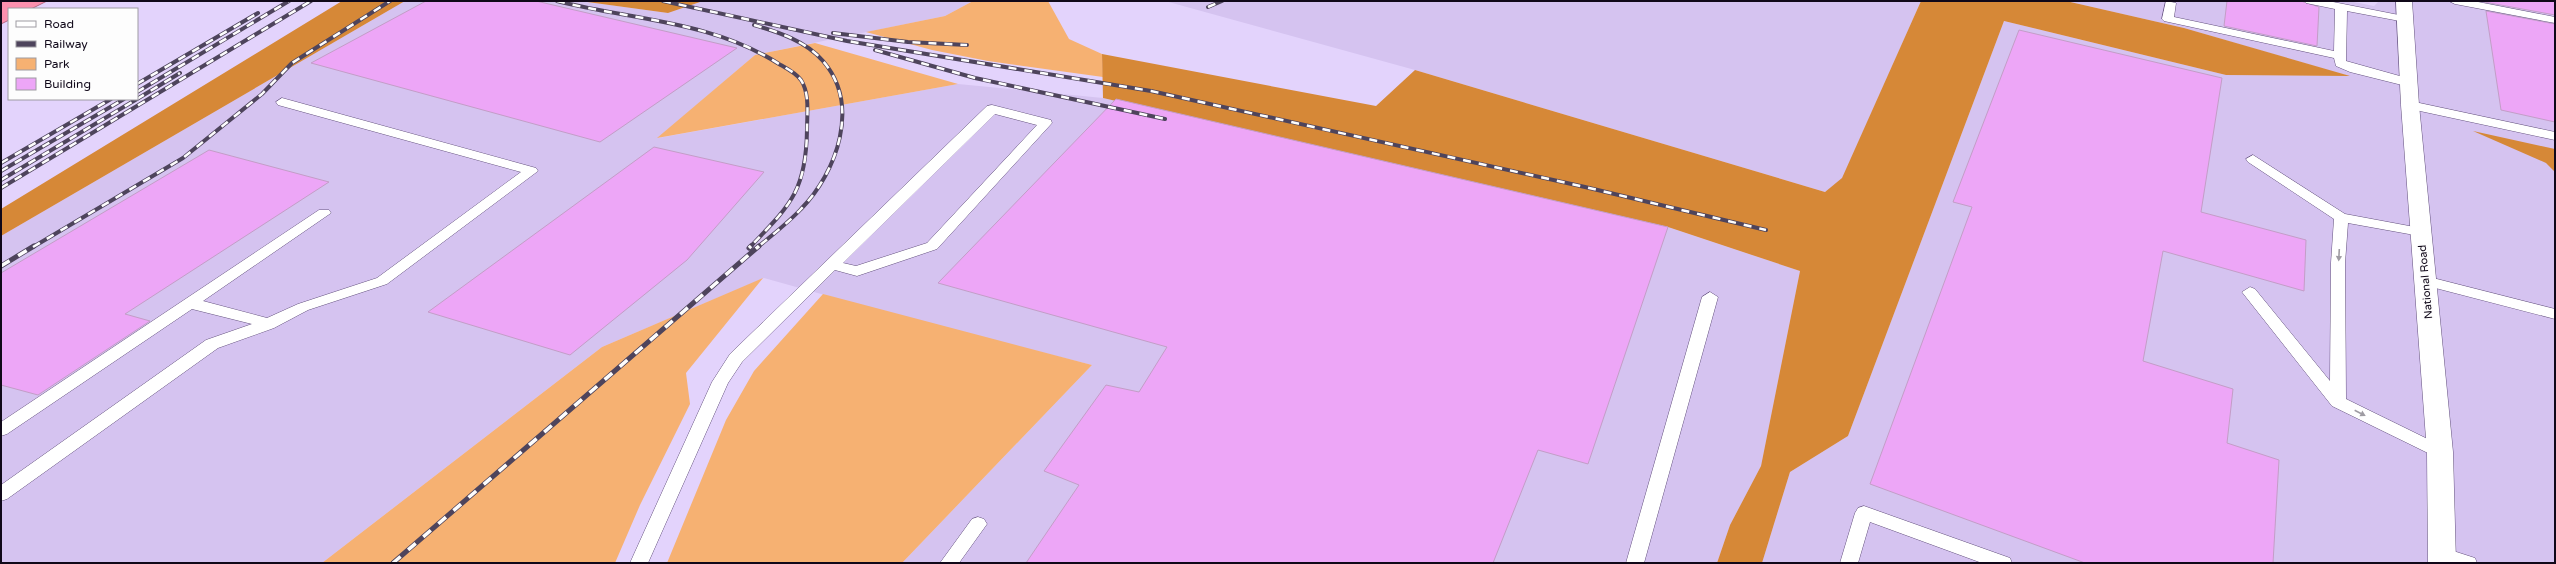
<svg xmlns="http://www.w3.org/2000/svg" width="2556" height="564" font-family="'Varela Round',sans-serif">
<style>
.built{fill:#d5c3f0}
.green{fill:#f6b172}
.forest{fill:#d68837}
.water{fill:#fc90ae;stroke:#b56781}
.building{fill:#eda6f7;stroke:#c39dc7}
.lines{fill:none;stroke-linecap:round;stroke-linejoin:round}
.service-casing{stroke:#64527e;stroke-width:1}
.minor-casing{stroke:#64527e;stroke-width:1}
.service{fill:#fff;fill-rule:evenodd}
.minor{fill:#fff;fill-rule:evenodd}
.rail-far1-casing{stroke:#4e445c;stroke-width:4}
.rail-casing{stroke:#4e445c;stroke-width:5}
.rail-far1{stroke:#fdfdfd;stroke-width:2.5;stroke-dasharray:8;stroke-linecap:butt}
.rail{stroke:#fdfdfd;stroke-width:3.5;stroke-dasharray:10;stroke-linecap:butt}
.oneway{fill:#9f9ca3}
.labels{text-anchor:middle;stroke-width:3.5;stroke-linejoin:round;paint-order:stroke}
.street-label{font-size:11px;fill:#100819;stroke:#fdfdfd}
</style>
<rect width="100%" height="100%" fill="#e3d3fc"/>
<!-- built -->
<path class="built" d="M405 1H580L668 13 703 1H973L945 16 755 55 658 138 958 84 1103 98 1668 227 1800 271 1761 466 1730 525 1717 563H902L1092 365 907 318 764 278 602 347 322 563H1V236Z
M1165 1H1921L1842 179 1825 192 1415 70Z
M2066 1H2349L2374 6 2379 1H2555V563H1762L1790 472 1848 436 2004 21 2226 75 2348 76 2184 28Z"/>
<!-- green -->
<path class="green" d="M973 1H1048L1069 39 1102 54 1103 77 988 61 932 50 866 32 945 16Z
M815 43 958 84 657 138 755 55Z
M763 278 686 373 690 404 640 505 615 563H322L602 347Z
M823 294 1092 365 902 563H667L726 420 754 371Z"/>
<!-- forest -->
<path class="forest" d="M342 1H405L1 236V209Z
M580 1H703L668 13Z
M1921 1H2066L2184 28 2350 76 2226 75 2004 21 1848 436 1790 472 1762 563H1717L1730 525 1761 466 1800 271 1668 227 1103 98 1102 54 1376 106 1415 70 1825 192 1842 178Z
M2473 131 2555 149V172L2546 163Z"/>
<!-- water -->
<path class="water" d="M1 1H47L31 9H9V20L1 24Z"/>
<!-- building -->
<path class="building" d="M426 1H536L737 48 600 142 311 63Z
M2227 1H2301L2319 7 2317 46 2224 26Z
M2484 1H2555V15L2484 2Z
M2486 11 2555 24V122L2501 110Z
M2019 30 2222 78 2201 212 2306 240 2304 291 2163 251 2143 361 2233 389 2227 443 2279 460 2273 563H2085L1870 484 1972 207 1953 202Z
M1116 99 1668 227 1588 464 1538 450 1493 563H1026L1079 485 1044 471 1106 385 1139 392 1167 347 938 283Z
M654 147 764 172 687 260 570 355 428 312Z
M209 150 329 182 125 314 150 321 38 395 1 385V273Z"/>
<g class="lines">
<!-- service casing -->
<g class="service-casing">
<path id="service" d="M2166 1 2176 3 2174 17 2334 51 2335 9 2306 3 2304 1H2328L2409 17 2411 19 2405 22 2347 11 2346 61 2414 80 2416 83 2410 87 2350 72 2336 66 2334 58 2164 21 2162 19Z
M2449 1H2473L2555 17V23L2455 4Z
M282 98 536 168 538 171 387 284 308 310 274 328 218 348 7 499 1 501V485L206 340 252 324 192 309 7 434 1 436V422L319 210H329L331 213 203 301 267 318 298 304 377 278 521 172 278 105 276 102Z
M2410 101 2555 132V140L2406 108 2404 105 2406 102Z
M992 105 1051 120 1052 123 937 249 857 276 835 270 742 362 728 383 648 563H630L712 382 730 354 987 106ZM995 114 1037 125 927 243 856 266 843 263Z
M2253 155 2345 214 2420 228 2427 232 2420 236 2348 223 2345 263 2346 399 2446 448 2449 452 2446 456 2440 458 2434 456 2332 406 2242 292 2250 287 2255 289 2330 381 2331 263 2334 219 2248 162 2246 159Z
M2425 276 2555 309V319L2420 284 2418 281Z
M1710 292 1718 297 1644 563H1626L1702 297Z
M1864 506 2010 558 2012 563H1982L1870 522 1858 563H1840L1855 513 1858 508Z
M978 517 984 519 987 524 959 563H940L972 519Z
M2444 548 2475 558 2477 563H2446L2437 560 2435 555 2437 550Z"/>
</g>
<!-- minor casing -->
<g class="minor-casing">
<path id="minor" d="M2396 1H2412L2419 105 2453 452 2456 563H2428L2427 452 2401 105Z"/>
</g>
<!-- service -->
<use href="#service" class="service"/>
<!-- minor -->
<use href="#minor" class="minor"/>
<!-- rail-far1 casing -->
<g class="rail-far1-casing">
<path id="rail-far1" d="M557 1C632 20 712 21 779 64 786 68 796 73 801 80 810 94 807 114 807 130 806 192 790 205 750 247
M663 1 847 41 1151 91 1585 187 1766 230
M1208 7 1222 1
M754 25C778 32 806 41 823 61 861 105 837 172 801 209 788 223 772 235 758 247
M833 33 908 42 967 45
M875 50 975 78 1165 119
M137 84 258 13
M137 92 289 1
M137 99 180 73
M1 163 111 99
M1 171 124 99
M1 180 137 99
M1 188 311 1
M33 247 183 158 262 94 292 63 390 1"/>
</g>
<!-- rail casing -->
<g class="rail-casing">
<path id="rail" d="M749 248 751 246
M1 266 34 246
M393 563 759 246"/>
</g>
<!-- rail-far1 -->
<use href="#rail-far1" class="rail-far1"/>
<!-- rail -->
<use href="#rail" class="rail"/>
</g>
<!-- one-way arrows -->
<defs><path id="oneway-solid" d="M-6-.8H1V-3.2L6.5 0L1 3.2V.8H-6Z"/></defs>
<g class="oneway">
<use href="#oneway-solid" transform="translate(2339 255) rotate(93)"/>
<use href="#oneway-solid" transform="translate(2360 413) rotate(27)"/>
</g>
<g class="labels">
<!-- street labels -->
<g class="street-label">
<text transform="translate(2425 282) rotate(-95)" y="4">National Road</text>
</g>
</g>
<!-- border -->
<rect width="2556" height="564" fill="none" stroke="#100819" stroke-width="4"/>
<!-- legend -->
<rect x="8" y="8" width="130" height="92" fill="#fdfdfd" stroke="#9e9ba2"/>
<rect x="16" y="21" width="20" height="6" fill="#ffffff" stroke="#9e9ba2"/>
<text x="44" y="28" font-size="12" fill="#100819">Road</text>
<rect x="16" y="41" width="20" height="6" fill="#4e445c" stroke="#9e9ba2"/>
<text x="44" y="48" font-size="12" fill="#100819">Railway</text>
<rect x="16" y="58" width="20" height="12" fill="#f6b172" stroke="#9e9ba2"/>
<text x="44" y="68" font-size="12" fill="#100819">Park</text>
<rect x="16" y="78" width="20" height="12" fill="#eda6f7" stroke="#9e9ba2"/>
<text x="44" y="88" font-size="12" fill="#100819">Building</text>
</svg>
